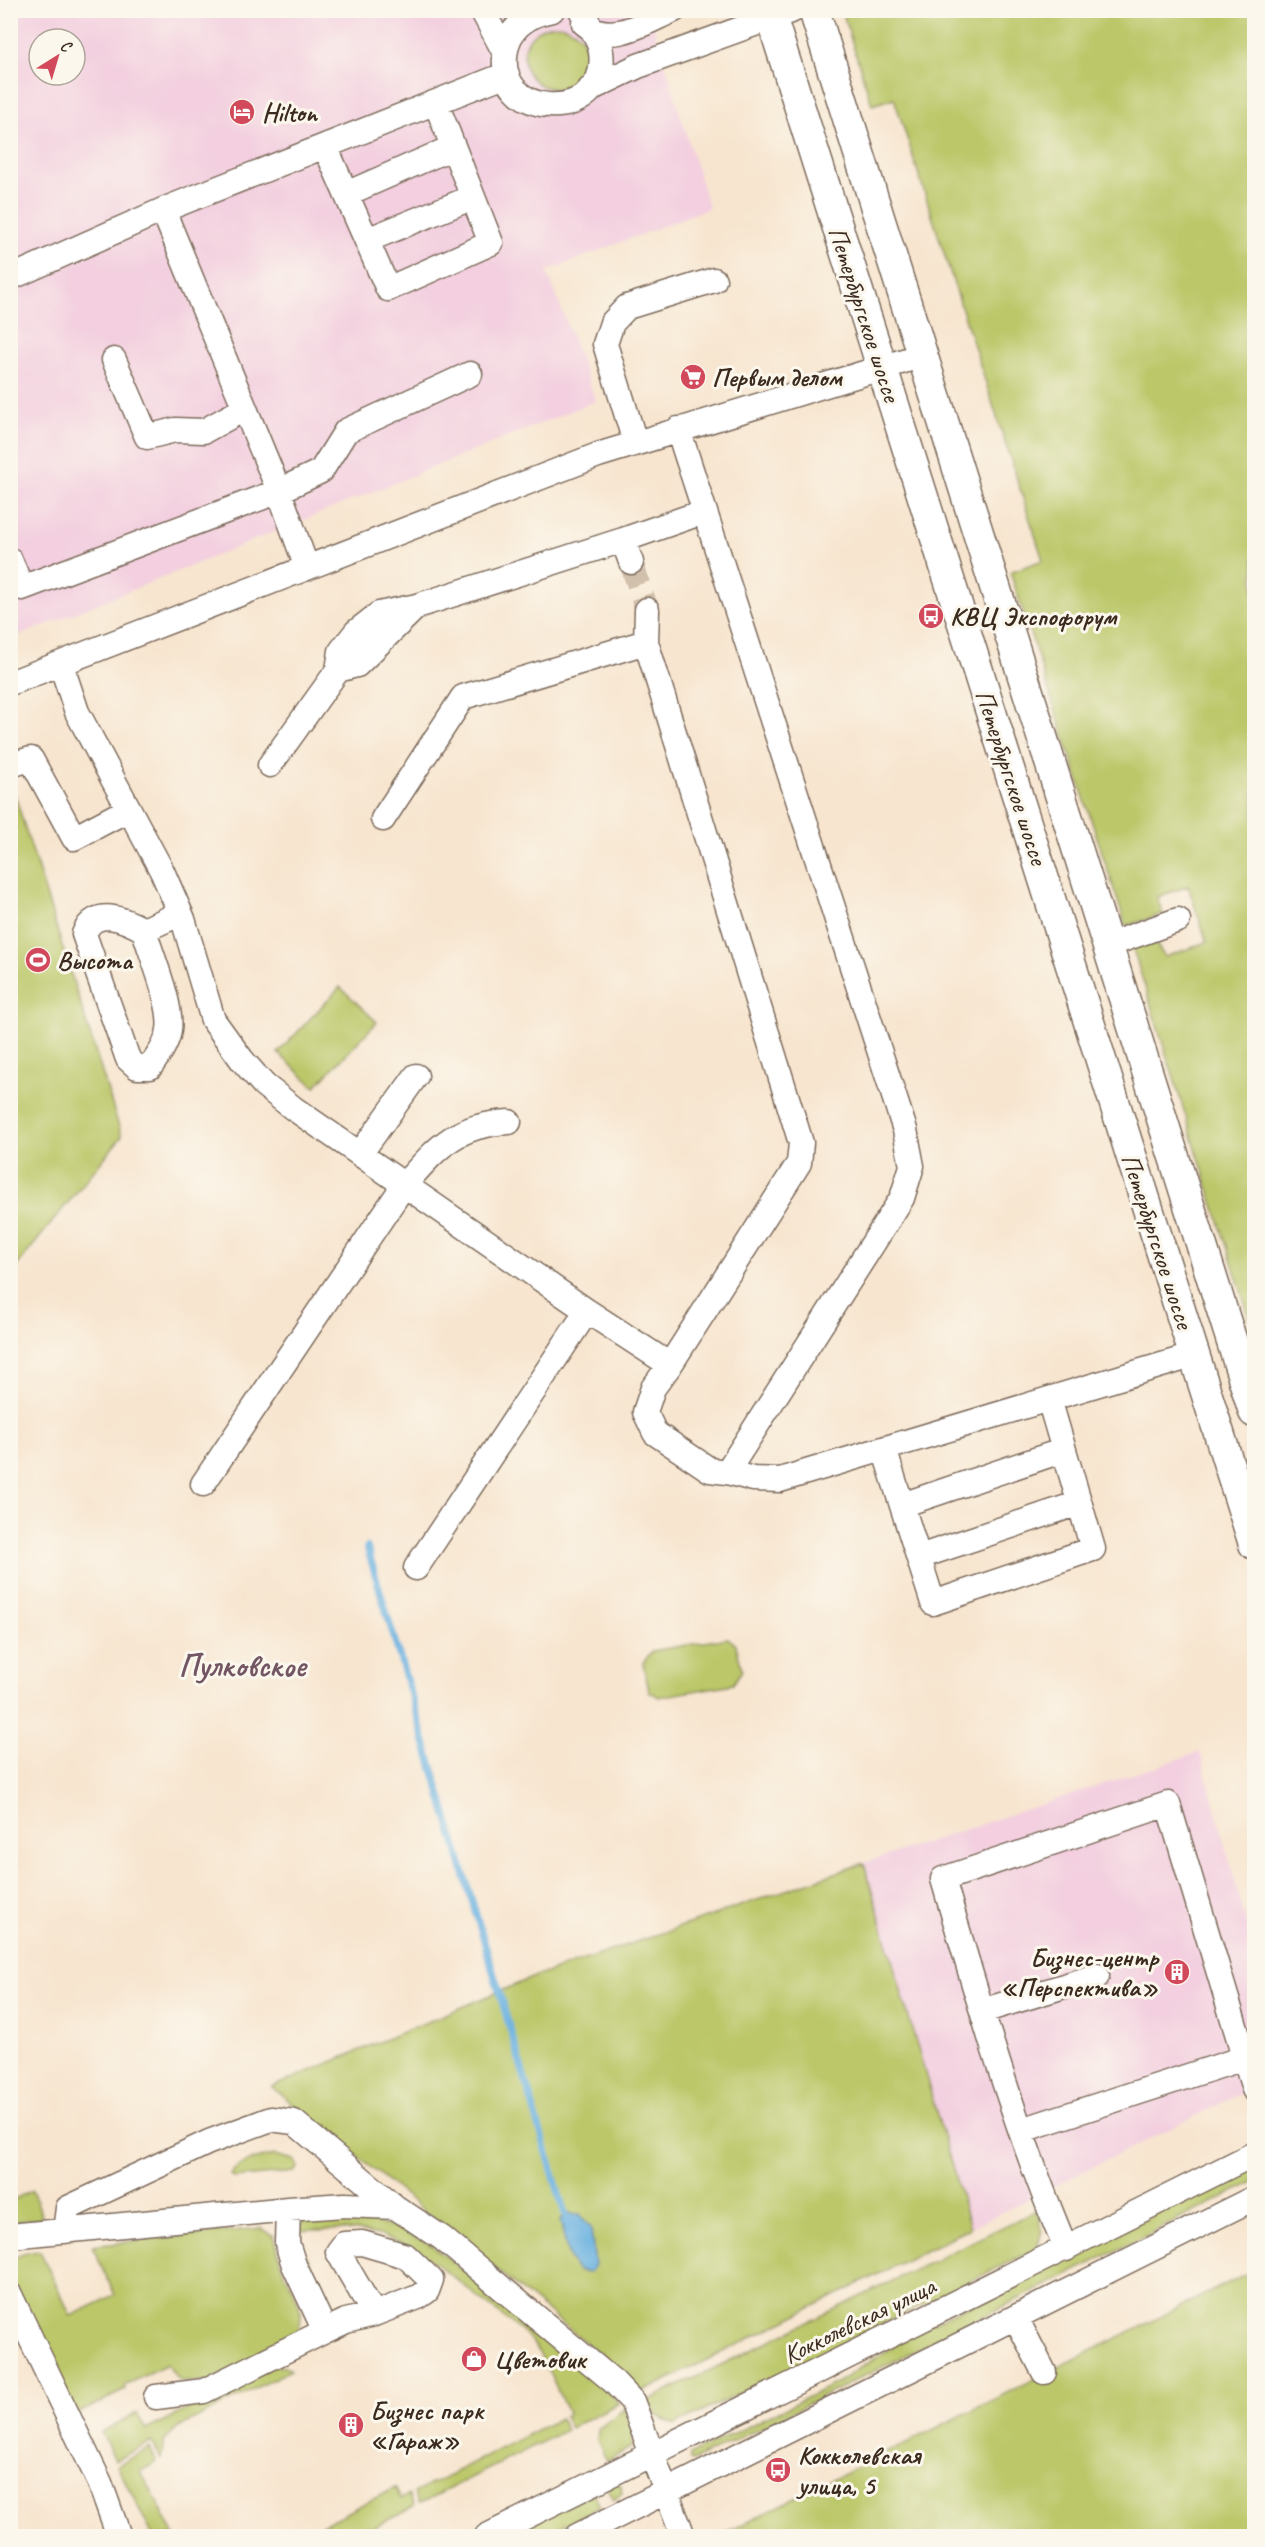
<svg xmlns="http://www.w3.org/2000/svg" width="1265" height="2547" font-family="Caveat,sans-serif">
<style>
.built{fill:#f3cfdf;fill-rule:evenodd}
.green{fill:#bbc769;stroke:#7b7844;stroke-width:1.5}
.water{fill:#69b1e0;stroke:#526e7f;stroke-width:1.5}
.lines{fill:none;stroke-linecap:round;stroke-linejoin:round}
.stream{stroke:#69b1e0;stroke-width:7}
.minor-tunnel{stroke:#d1c0ac;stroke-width:24;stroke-dasharray:24 12;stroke-linecap:butt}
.minor-casing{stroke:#7d6b5c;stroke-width:27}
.major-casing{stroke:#7d6b5c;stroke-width:33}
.minor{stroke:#fff;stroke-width:24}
.major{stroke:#fff;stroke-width:30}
.labels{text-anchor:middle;stroke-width:6;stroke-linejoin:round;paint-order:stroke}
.poi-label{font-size:26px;font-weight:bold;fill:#3b2a1e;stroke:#fbf7ec;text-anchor:start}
.street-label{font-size:26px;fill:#3b2a1e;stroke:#fbf7ec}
.district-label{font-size:32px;font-weight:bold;fill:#735663;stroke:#fbf7ec}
</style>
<rect width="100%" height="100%" fill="#fbf7ec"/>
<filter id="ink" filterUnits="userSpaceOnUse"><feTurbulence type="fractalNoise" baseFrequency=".0167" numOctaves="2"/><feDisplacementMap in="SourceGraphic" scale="12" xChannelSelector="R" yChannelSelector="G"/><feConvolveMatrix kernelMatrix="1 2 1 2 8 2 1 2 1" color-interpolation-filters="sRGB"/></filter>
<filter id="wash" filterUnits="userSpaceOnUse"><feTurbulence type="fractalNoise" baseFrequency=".008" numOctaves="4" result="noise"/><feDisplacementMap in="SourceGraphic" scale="24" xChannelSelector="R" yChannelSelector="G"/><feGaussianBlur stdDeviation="1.35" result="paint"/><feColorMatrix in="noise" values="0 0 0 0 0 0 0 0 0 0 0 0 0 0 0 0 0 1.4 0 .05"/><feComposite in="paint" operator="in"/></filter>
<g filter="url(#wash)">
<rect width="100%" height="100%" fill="#f7e5cf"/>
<!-- built -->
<path class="built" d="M11 11H649L709 208 547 271 596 401 11 639ZM39 39H75V75H39Z
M1200 1752 1254 1952V2087L970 2228 864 1863Z"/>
<!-- green -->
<path class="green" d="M842 11H1254V1332L1132 946 1152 939 1165 957 1207 942 1188 886 1157 897 1163 914 1126 926 1010 572 1043 560 894 98 872 105Z
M524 57a32 32 0 1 1 64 0a32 32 0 1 1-64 0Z
M11 783 122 1136 11 1273H10Z
M340 987 377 1022 315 1087 278 1053Z
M728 1638 736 1645 742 1670 733 1684 659 1697 649 1691 643 1663 652 1651Z
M864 1863 970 2228 641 2393 622 2372 272 2087 529 1979Z
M275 2155 294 2160 298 2167 294 2172 233 2178 230 2175C238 2161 261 2158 275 2155Z
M1254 2165V2182L693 2461 690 2460V2455L840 2381 917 2331Z
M32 2190 42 2215 39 2219 11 2222V2201Z
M1037 2210C1043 2225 1044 2236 1034 2250L675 2425 656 2415 647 2401Z
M310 2217C358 2216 391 2222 433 2246L592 2377 619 2403 570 2428 564 2416 568 2413C557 2391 547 2364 533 2343 523 2329 498 2314 484 2302 416 2246 392 2224 299 2231L304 2220Z
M261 2228 274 2236C278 2245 278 2254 281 2264 289 2286 308 2307 298 2332L210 2382H182L176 2377 167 2364 124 2386 125 2390 75 2415 11 2277C10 2254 21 2253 40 2251L71 2316 115 2295 92 2246Z
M300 2243 334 2310C315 2296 305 2265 300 2243Z
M1254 2270V2536H719Z
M274 2365 285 2366 291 2370 178 2428 165 2441 161 2459 152 2442 115 2460 101 2432 137 2413 146 2430Z
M624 2409 635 2425 632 2447 607 2461 597 2440 598 2429Z
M560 2418 566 2430 419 2504 414 2493Z
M150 2448 157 2462 141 2471 175 2536H153L117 2465Z
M617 2483 621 2486 622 2493 614 2500 607 2485Z
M395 2488 401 2499 409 2495 414 2507 356 2536H300Z
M593 2492 600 2507 541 2536H504Z"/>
<!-- water -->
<path class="water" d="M565 2214 580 2215 591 2228 595 2265 589 2273 578 2271 569 2259 560 2220Z"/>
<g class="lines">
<!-- stream -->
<path class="stream" d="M367 1547 565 2214"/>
</g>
</g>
<g filter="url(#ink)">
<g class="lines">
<!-- minor-tunnel -->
<path class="minor-tunnel" d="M631 562 647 610"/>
<!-- minor casing -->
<g class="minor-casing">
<path id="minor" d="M482 10 505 53
M552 10C532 14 513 23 507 45 487 122 611 126 601 52 599 37 588 24 581 10
M584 23C610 47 647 21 674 10
M590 89 638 66 793 10
M325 146 388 289 491 243 436 103
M346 194 451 148
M163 210 279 491 307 568
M367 240 471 198
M10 278 163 210 507 74
M114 360 147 437 175 430 204 431 244 409
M678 429 905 1130 912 1166 902 1198 727 1472
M635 442 605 344 612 323 627 307 714 280
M623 540 631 562
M10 560 22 588 279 491 321 471 346 431 470 374
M646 642 647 610
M61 664 77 712 162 871 183 919 213 1020 242 1060 264 1085 293 1108 587 1311 670 1365
M338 670 341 651 356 632 379 614 417 606 623 540 703 512
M10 683 598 455 923 355
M10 765 31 759 74 838 129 809
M270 765 338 670 357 665 417 606
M383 819 463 697 646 642 801 1143 799 1163 670 1365 653 1388 645 1412 655 1433 710 1470 727 1472 753 1479 780 1480 1195 1355
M144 930C151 955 173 1005 169 1030 167 1044 158 1056 150 1067H137L128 1059 84 934C95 906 124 919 144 930L170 918 178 908
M1108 945 1178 920
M360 1154 416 1076
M884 1449 933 1603 1093 1549 1049 1399
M203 1484 404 1185C438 1147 455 1125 509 1122
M902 1505 1064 1450
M919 1557 1079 1503
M416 1568 587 1311
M982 2011 1097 1976
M1022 2130 1244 2058
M288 2209 287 2243 294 2265 325 2331 346 2321 374 2314 418 2297 427 2291 431 2280 406 2256 362 2243 344 2244 338 2252 374 2314
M65 2231 68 2208 209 2142 271 2119 294 2122 395 2207
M10 2236 288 2209 344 2205 395 2207 442 2238 614 2382 632 2401 683 2536
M1066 2249C1015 2129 979 2003 943 1879L1168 1804 1254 2089
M10 2295 100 2483 119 2536
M1016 2318 1044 2372
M156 2397 204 2391 325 2331
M487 2536 1254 2154
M577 2536 1254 2198"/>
</g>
<!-- major casing -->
<g class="major-casing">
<path id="major" d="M769 10 1254 1544
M814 10 1254 1412"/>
</g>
<!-- minor -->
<use href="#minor" class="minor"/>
<!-- major -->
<use href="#major" class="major"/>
</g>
</g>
<!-- icons -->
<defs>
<g id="hotel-disc" transform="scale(1.35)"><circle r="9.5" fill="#d1495b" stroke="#fbf7ec"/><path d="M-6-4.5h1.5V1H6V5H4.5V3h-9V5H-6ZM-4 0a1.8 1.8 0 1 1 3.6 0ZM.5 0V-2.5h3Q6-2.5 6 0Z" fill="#fff"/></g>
<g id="supermarket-disc" transform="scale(1.35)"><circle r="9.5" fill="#d1495b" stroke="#fbf7ec"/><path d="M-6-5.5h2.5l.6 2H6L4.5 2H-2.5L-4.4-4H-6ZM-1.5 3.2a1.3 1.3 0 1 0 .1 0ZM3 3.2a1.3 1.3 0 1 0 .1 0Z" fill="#fff"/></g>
<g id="bus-disc" transform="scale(1.35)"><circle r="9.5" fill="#d1495b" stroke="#fbf7ec"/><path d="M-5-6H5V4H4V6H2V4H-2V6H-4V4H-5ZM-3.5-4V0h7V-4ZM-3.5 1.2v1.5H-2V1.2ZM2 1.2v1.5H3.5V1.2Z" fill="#fff"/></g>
<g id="stadium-disc" transform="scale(1.35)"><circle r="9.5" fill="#d1495b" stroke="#fbf7ec"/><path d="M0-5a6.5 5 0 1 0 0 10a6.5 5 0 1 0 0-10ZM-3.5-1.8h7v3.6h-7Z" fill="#fff"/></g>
<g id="building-disc" transform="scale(1.35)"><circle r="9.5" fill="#d1495b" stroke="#fbf7ec"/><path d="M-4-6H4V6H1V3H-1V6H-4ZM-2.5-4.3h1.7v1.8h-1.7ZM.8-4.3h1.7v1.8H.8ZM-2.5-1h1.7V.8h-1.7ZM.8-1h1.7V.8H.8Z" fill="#fff"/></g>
<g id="shop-disc" transform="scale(1.35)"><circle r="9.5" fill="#d1495b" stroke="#fbf7ec"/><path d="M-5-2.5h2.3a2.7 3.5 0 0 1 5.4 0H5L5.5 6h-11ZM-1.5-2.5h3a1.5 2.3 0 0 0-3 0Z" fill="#fff"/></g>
</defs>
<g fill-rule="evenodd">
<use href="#hotel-disc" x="242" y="112"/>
<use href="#supermarket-disc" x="693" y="377"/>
<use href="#bus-disc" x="931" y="616"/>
<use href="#stadium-disc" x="38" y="960"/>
<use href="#building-disc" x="1177" y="1972"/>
<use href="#shop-disc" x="474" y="2359"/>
<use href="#building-disc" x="351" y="2425"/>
<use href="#bus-disc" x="778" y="2470"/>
</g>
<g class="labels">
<!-- poi labels -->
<g class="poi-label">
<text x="262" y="121">Hilton</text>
<text x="712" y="386">Первым делом</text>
<text x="950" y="625">КВЦ Экспофорум</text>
<text x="57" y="969">Высота</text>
<text x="1158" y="1966" text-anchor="end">Бизнес-центр<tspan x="1158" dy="30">«Перспектива»</tspan></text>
<text x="494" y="2368">Цветовик</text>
<text x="370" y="2419">Бизнес парк<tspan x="370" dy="30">«Гараж»</tspan></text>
<text x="798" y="2464">Кокколевская<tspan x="798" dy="30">улица, 5</tspan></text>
</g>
<!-- street labels -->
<g class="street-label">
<text transform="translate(865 314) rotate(72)" y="9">Петербургское шоссе</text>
<text transform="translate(1012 777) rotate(72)" y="9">Петербургское шоссе</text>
<text transform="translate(1158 1241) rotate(72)" y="9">Петербургское шоссе</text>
<text transform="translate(859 2320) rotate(-26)" y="9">Кокколевская улица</text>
</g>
<!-- district labels -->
<g class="district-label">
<text x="242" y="1676">Пулковское</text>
</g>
</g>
<!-- margin -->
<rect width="1265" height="2547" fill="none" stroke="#fbf7ec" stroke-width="36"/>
<!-- north arrow -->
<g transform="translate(57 57) rotate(37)"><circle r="28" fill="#fbf7ec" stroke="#aea59a" stroke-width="1.5"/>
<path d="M0-4.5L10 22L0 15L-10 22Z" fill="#d1495b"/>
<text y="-9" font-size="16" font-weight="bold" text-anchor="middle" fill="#3b2a1e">С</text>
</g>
</svg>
